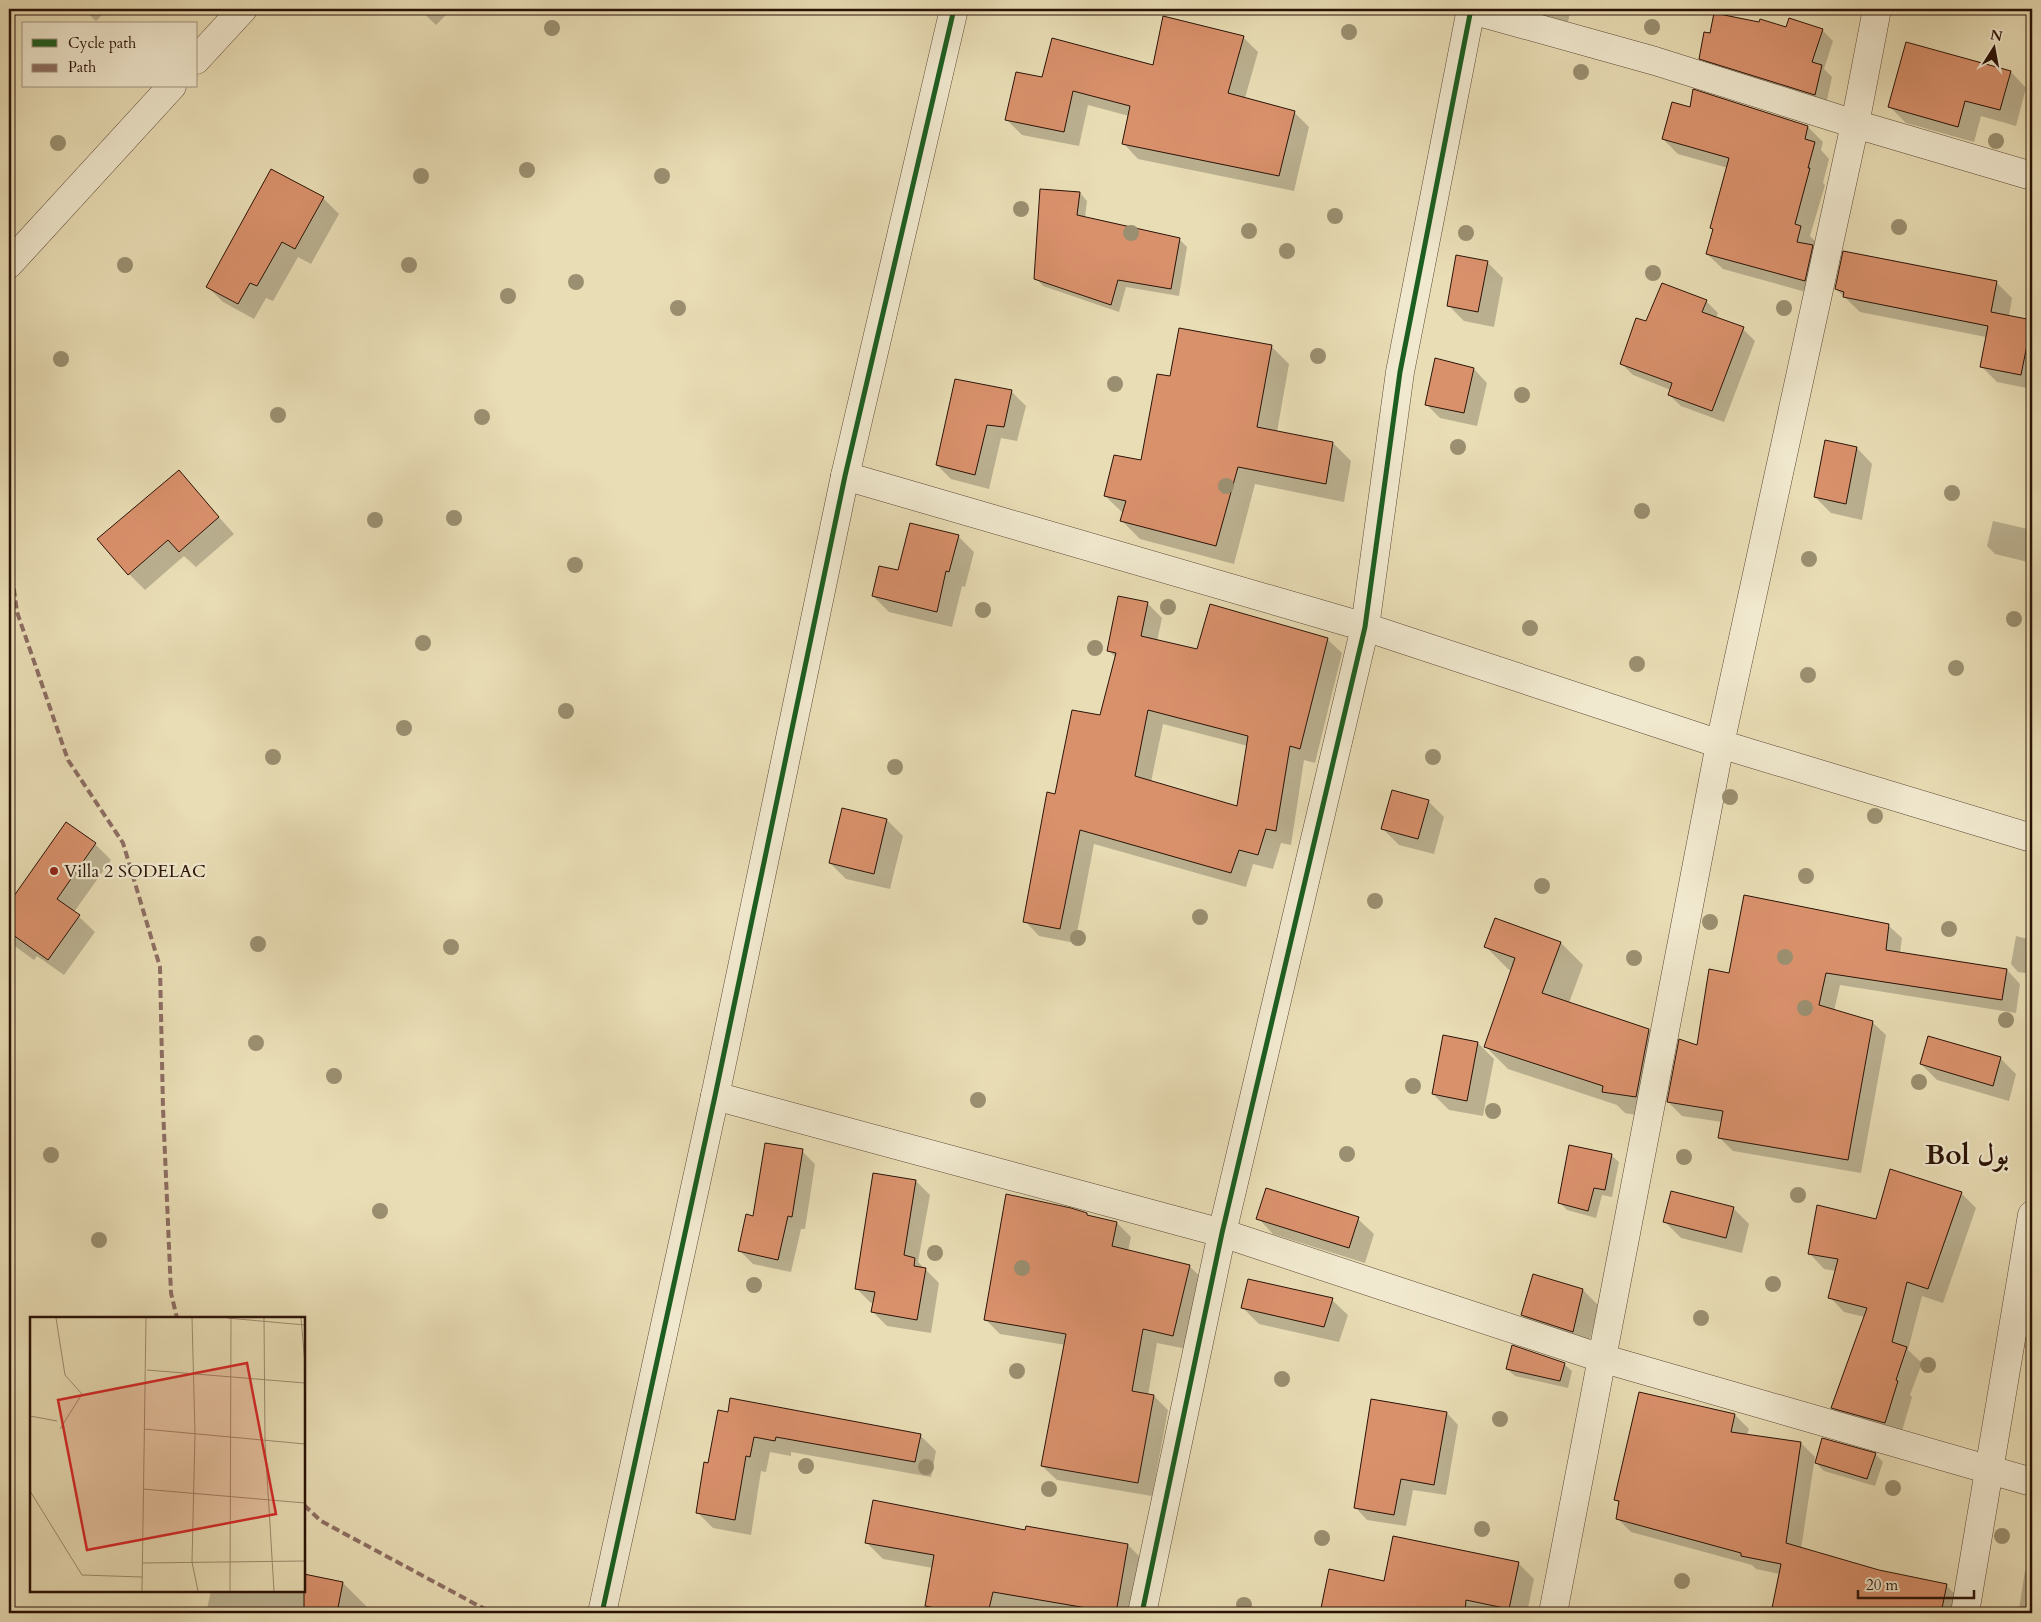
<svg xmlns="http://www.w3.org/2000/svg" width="2041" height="1622" font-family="Cardo,Amiri,serif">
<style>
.shadow{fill:#0003;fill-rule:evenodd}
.building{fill:#d9916c;stroke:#2a1206;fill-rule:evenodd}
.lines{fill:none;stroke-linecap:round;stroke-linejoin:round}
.minor-casing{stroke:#5a4532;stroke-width:29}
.tertiary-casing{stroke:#5a4532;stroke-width:29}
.minor{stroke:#f1e9cf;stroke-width:28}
.tertiary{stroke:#f1e9cf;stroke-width:28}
.quiet{stroke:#8d6e63;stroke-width:4;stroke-dasharray:8 4;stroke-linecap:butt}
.cycleway-casing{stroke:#f1e9cf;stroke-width:8}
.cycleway{stroke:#1b5e20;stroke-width:5}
.tree{fill:#9a8f70}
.poi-dot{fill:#8f2418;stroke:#f1e9cf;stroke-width:2}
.labels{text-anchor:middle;stroke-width:4.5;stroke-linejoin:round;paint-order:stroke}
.poi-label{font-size:18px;fill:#2a1206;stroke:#f1e9cf;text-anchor:start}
.town-label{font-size:28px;font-weight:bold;fill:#2a1206;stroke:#f1e9cf}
.inset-road{fill:none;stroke:#9d8c6f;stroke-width:1}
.view{fill:#d62828;fill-opacity:0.15;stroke:#d62828;stroke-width:2.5}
.inset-edge{fill:none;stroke:#2a1206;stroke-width:2.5}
</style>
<rect width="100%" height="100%" fill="#e9ddb5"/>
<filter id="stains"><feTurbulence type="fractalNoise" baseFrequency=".004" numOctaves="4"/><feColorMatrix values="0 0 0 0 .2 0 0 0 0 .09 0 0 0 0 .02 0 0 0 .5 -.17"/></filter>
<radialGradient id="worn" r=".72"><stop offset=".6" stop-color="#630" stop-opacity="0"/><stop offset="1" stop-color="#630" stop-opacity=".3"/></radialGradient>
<!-- shadow -->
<path class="shadow" d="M83 9H108L96 21Z
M419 9H452L436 25Z
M1519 9H1571L1568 22Z
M1715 14 1787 28 1822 30 1833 41 1824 69 1832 77 1826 105 1714 70 1703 59Z
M1243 37 1258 52 1245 98 1294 112 1309 127 1294 191 1138 159 1124 144 1129 116 1088 105 1079 146 1022 135 1007 120 1043 78 1154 67Z
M2011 72 2026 88 2016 126 1981 116 1974 142 1906 123 1890 107Z
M1691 109 1808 127 1823 142 1821 150 1829 159 1823 183 1825 185 1810 236 1816 242 1820 296 1723 269 1707 254 1714 230 1712 228 1728 168 1678 154 1663 139Z
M1080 193 1087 201 1085 218 1179 239 1187 247 1179 296 1126 287 1119 312 1043 286 1036 278Z
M323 198 339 214 311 264 298 257 273 301 266 298 254 319 223 302 208 287Z
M1487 262 1503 278 1494 327 1464 321 1448 305Z
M1996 282 2012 298 2009 316 2032 321V389L1997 382 1981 366 1986 337 1860 312 1836 289Z
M1706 301 1718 313 1716 318 1743 329 1755 341 1724 422 1681 406 1669 395 1671 390 1633 375 1621 363 1647 323Z
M1271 346 1289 364 1277 432 1333 443 1351 461 1344 502 1255 484 1234 564 1140 539 1122 521 1124 514 1105 496Z
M1474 369 1487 383 1477 426 1440 418 1426 404Z
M1011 391 1026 406 1017 441 1001 438 989 489 951 479 937 465Z
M1857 448 1872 464 1862 520 1831 513 1815 497Z
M179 472 234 534 196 567 184 556 145 590 129 574Z
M1993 521 2032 530V563L1995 554 1987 546Z
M958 536 974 552 965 587 962 586 952 627 889 612 873 596 899 572Z
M1147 603 1162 618 1157 641 1198 650 1327 639 1342 653 1315 763 1304 760 1291 845 1281 843 1273 869 1253 864 1246 887 1094 844 1075 943 1039 936 1025 921 1056 795 1101 717 1116 658 1109 651ZM1163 724 1248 746 1238 807 1151 782Z
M1428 801 1444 817 1434 854 1399 845 1383 829Z
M843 810 887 820 903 836 890 889 846 879 830 863Z
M66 823 95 844 111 860 74 912 95 932 64 975 37 956 34 960 9 942V905Z
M1496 920 1561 943 1583 965 1569 1003 1649 1030 1671 1053 1658 1119 1625 1113 1617 1105 1508 1069 1486 1047 1512 971 1508 969 1486 947Z
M1888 925 1902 938 1900 953 2007 970 2020 984 2016 1013 1840 985 1834 1011 1872 1022 1886 1035 1861 1173 1733 1151 1720 1138 1722 1122 1682 1116 1668 1102 1698 1047 1730 974Z
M2016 936 2032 940V974L2018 972 2011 964Z
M1478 1043 1494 1059 1483 1116 1449 1110 1433 1094Z
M2000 1058 2016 1074 2009 1101 1937 1080 1921 1064Z
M802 1151 815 1164 805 1229H801L791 1272 753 1264 739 1250 754 1217Z
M1611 1155 1619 1162 1612 1197 1602 1195 1596 1218 1567 1210 1559 1202Z
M916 1181 930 1195 918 1262 939 1283 931 1333 887 1326 873 1312 874 1303H871L857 1289Z
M1961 1193 1976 1208 1943 1303 1922 1296 1908 1350 1922 1363 1910 1395 1912 1397 1900 1438 1847 1422 1832 1408 1865 1317 1844 1312 1830 1297 1836 1271 1824 1269 1810 1254 1876 1220Z
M1733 1208 1749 1224 1742 1253 1681 1238 1665 1222Z
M1087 1214 1090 1217 1117 1223 1131 1237 1128 1251 1189 1266 1204 1280 1187 1349 1157 1343 1148 1395 1154 1396 1168 1410 1152 1496 1057 1480 1042 1466 1066 1345 1000 1334 985 1319Z
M1258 1218 1358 1219 1374 1234 1365 1263 1273 1234Z
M1534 1276 1583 1290 1599 1306 1588 1347 1538 1331 1522 1315Z
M1332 1300 1348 1315 1339 1342 1259 1324 1243 1308Z
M1564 1364 1572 1371 1568 1388 1515 1376 1507 1369Z
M1640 1393 1735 1415 1749 1429 1747 1435 1801 1443 1815 1457 1801 1549 1879 1571 1946 1585 1960 1599 1957 1613H1773L1780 1574 1756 1569 1752 1565 1631 1532 1617 1518 1620 1504 1615 1499Z
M719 1412 920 1435 936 1451 931 1477 791 1452V1456L770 1452 766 1472 761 1471 751 1535 713 1528 697 1512Z
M1447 1413 1458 1425 1446 1495 1413 1490 1406 1526 1367 1520 1356 1508Z
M1875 1454 1883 1462 1875 1486 1824 1471 1816 1463Z
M1027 1528 1128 1545 1145 1562 1135 1613H1038L1010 1608 1009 1613H930L926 1609 933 1568 883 1559 866 1542 1026 1531Z
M1518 1563 1534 1579 1527 1613H1472L1401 1599Z
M1330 1570 1377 1604 1375 1613H1322Z
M2025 1571 2032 1572V1613H2024L2019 1609Z
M304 1575 343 1583 373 1613H206L211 1591H304Z"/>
<!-- building -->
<path class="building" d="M1714 13 1759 22 1760 19 1786 27 1789 18 1823 29 1812 62 1822 65 1815 95 1699 59 1704 32 1710 33Z
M1163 16 1244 36 1228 93 1295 111 1279 176 1122 144 1130 106 1073 91 1064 132 1005 120 1016 72 1042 77 1052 38 1153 65Z
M1906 42 2011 71 2000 110 1965 101 1958 127 1888 107Z
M1693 89 1808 126 1805 139 1815 142 1808 168H1810L1795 224 1801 226 1797 242 1813 245 1805 281 1706 254 1713 229 1710 228 1729 158 1662 139 1672 102 1690 107Z
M271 169 324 197 295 249 282 242 257 286 250 283 238 304 206 287Z
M1040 189 1080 192 1077 215 1180 238 1171 289 1118 280 1111 305 1034 279Z
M1843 251 1997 281 1991 312 2032 320 2021 375 1980 367 1988 326 1843 297 1844 292 1835 289Z
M1456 255 1488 261 1478 312 1447 306Z
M1662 283 1707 300 1702 312 1744 327 1712 411 1668 395 1672 383 1620 364 1636 318 1646 321Z
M1179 328 1272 345 1257 427 1333 442 1326 484 1238 467 1216 546 1120 521 1126 501 1104 496 1114 455 1141 460 1157 374 1170 376Z
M1435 358 1474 368 1464 413 1425 405Z
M955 379 1012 390 1004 427 987 425 975 475 936 465Z
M1825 440 1857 447 1846 504 1814 497Z
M179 470 219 517 179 552 168 540 128 575 97 539Z
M910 523 959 535 949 572 946 571 937 612 872 596 879 566 898 570Z
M1118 596 1148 602 1141 636 1197 649 1210 604 1328 638 1300 749 1290 746 1276 831 1266 829 1258 855 1239 850 1231 873 1080 830 1060 929 1023 922 1047 792 1055 794 1072 710 1100 715 1116 653 1107 651ZM1148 710 1248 736 1237 806 1135 776Z
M1392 790 1429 800 1418 839 1381 829Z
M842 808 887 819 874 874 829 863Z
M66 822 96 843 57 899 80 915 48 960 9 932V903Z
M1744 895 1889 924 1886 950 2007 969 2002 1000 1826 973 1819 1005 1873 1021 1848 1160 1718 1138 1723 1111 1667 1102 1679 1039 1697 1045 1709 969 1729 973Z
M1495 918 1561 942 1542 993 1649 1029 1636 1097 1602 1092 1603 1086 1484 1047 1515 958 1484 947Z
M1443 1035 1478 1042 1467 1101 1432 1094Z
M1928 1036 2001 1057 1993 1086 1920 1064Z
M765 1143 803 1149 792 1217 788 1216 778 1260 738 1251 746 1214 753 1216Z
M1569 1145 1612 1154 1605 1190 1594 1188 1588 1211 1558 1203Z
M1890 1169 1962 1192 1928 1289 1907 1282 1892 1342 1907 1347 1896 1380 1898 1381 1885 1423 1831 1408 1867 1308 1828 1298 1838 1259 1808 1254 1817 1205 1876 1219Z
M873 1173 916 1180 904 1255 915 1258 914 1266 926 1268 917 1320 871 1312 875 1292 855 1289Z
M1266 1188 1359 1217 1349 1248 1256 1219Z
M1671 1191 1734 1207 1726 1238 1663 1222Z
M1006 1194 1071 1208 1087 1213V1215L1117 1222 1112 1246 1190 1265 1173 1336 1143 1329 1132 1391 1154 1395 1138 1483 1041 1466 1066 1334 984 1320Z
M1533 1274 1583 1289 1573 1332 1521 1315Z
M1248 1279 1333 1298 1324 1327 1241 1308Z
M1512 1345 1565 1363 1560 1381 1506 1369Z
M1639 1392 1735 1414 1731 1432 1801 1442 1786 1543 1879 1570 1947 1584 1941 1613H1771L1781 1564 1741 1556V1553L1616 1519 1619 1501 1614 1500Z
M730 1398 921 1434 915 1462 776 1437 775 1441 754 1437 750 1457 746 1456 735 1520 696 1513 704 1462 708 1463 718 1410 728 1412Z
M1371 1399 1447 1412 1434 1485 1401 1479 1394 1515 1354 1508Z
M1822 1438 1876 1453 1867 1479 1815 1463Z
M873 1500 1025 1530 1026 1526 1128 1544 1116 1613 993 1592 988 1613H935V1608L925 1606 934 1555 865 1543Z
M1393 1536 1519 1562 1509 1609 1466 1600 1465 1613H1320L1329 1569 1384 1581Z
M304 1574 343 1582 337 1613H304Z"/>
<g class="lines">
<!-- minor casing -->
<g class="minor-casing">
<path id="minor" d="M1468 9 1655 61 1855 124 2032 176
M196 60 243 9
M9 264 172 86
M845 476 1365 627 1720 744 2032 838
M715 1096 1222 1233 1601 1358 2032 1482
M1142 1613 1222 1233 1365 627 1400 372 1471 9
M1553 1613 1720 744 1855 124 1877 9
M1965 1613 2032 1215"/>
</g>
<!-- tertiary casing -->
<g class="tertiary-casing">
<path id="tertiary" d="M602 1613 715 1096 845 476 954 9"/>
</g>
<!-- minor -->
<use href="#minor" class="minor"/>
<!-- tertiary -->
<use href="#tertiary" class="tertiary"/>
<!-- quiet -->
<path class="quiet" d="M9 553 17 612 68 760 123 843 160 967 163 1108 171 1293 177 1318
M304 1505 321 1521 492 1613"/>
<!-- cycleway casing -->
<g class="cycleway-casing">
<path id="cycleway" d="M602 1613 715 1096 845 476 954 9
M1142 1613 1222 1233 1365 627 1400 372 1471 9"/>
</g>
<!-- cycleway -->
<use href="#cycleway" class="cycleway"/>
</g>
<!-- trees -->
<g class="tree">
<circle cx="1652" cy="27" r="8"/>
<circle cx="552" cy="28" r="8"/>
<circle cx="1349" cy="32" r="8"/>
<circle cx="1581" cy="72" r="8"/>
<circle cx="1996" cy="141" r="8"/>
<circle cx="58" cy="143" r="8"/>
<circle cx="527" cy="170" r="8"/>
<circle cx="421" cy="176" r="8"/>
<circle cx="662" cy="176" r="8"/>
<circle cx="1021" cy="209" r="8"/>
<circle cx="1335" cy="216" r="8"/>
<circle cx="1899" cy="227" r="8"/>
<circle cx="1249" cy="231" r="8"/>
<circle cx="1131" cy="233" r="8"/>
<circle cx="1466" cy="233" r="8"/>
<circle cx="1287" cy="251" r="8"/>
<circle cx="125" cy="265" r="8"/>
<circle cx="409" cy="265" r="8"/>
<circle cx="1653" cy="273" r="8"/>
<circle cx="576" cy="282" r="8"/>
<circle cx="508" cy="296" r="8"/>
<circle cx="678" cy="308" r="8"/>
<circle cx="1784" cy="308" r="8"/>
<circle cx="1318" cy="356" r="8"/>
<circle cx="61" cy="359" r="8"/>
<circle cx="1115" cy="384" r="8"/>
<circle cx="1522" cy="395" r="8"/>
<circle cx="278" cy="415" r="8"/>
<circle cx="482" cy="417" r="8"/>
<circle cx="1458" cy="447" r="8"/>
<circle cx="1226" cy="486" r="8"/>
<circle cx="1952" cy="493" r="8"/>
<circle cx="1642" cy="511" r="8"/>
<circle cx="454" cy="518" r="8"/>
<circle cx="375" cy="520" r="8"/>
<circle cx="1809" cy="559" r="8"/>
<circle cx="575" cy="565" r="8"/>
<circle cx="1168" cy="607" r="8"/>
<circle cx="983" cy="610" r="8"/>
<circle cx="2014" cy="619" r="8"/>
<circle cx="1530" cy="628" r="8"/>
<circle cx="423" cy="643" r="8"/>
<circle cx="1095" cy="648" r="8"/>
<circle cx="1637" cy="664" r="8"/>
<circle cx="1956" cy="668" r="8"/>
<circle cx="1808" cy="675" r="8"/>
<circle cx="566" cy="711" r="8"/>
<circle cx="404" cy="728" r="8"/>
<circle cx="273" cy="757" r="8"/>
<circle cx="1433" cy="757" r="8"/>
<circle cx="895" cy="767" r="8"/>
<circle cx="1730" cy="797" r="8"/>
<circle cx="1875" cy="816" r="8"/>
<circle cx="1806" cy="876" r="8"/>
<circle cx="1542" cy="886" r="8"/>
<circle cx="1375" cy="901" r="8"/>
<circle cx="1200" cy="917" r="8"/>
<circle cx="1710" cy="922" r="8"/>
<circle cx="1949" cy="929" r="8"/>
<circle cx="1078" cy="938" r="8"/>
<circle cx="258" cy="944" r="8"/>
<circle cx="451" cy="947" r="8"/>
<circle cx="1785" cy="957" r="8"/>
<circle cx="1634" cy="958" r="8"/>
<circle cx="1805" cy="1008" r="8"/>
<circle cx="2006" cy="1020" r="8"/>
<circle cx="256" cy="1043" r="8"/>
<circle cx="334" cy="1076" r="8"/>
<circle cx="1919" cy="1082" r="8"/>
<circle cx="1413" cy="1086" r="8"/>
<circle cx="978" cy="1100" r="8"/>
<circle cx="1493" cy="1111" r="8"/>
<circle cx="1347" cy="1154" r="8"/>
<circle cx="51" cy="1155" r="8"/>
<circle cx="1684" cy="1157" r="8"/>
<circle cx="1798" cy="1195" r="8"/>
<circle cx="380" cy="1211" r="8"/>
<circle cx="99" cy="1240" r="8"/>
<circle cx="935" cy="1253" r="8"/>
<circle cx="1022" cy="1268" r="8"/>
<circle cx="1773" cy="1284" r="8"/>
<circle cx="754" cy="1285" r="8"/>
<circle cx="1701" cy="1318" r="8"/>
<circle cx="1928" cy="1365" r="8"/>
<circle cx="1017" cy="1371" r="8"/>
<circle cx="1282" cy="1379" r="8"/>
<circle cx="1500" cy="1419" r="8"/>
<circle cx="806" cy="1466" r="8"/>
<circle cx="926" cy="1467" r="8"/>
<circle cx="1893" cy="1488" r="8"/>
<circle cx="1049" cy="1489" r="8"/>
<circle cx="1482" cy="1529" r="8"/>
<circle cx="2002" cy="1536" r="8"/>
<circle cx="1322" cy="1538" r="8"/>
<circle cx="1682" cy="1581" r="8"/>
<circle cx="1244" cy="1605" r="8"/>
</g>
<!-- markers -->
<circle class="poi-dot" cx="54" cy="871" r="5"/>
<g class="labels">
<!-- poi labels -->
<g class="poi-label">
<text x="64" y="877">Villa 2 SODELAC</text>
</g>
<!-- town labels -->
<g class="town-label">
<text x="1967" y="1164">Bol بول</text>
</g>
</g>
<!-- overview -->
<g transform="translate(30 1317)">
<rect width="275" height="275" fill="#e9ddb5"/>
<path class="inset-road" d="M26 1 35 58 52 77 30 112M162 1 165 117 162 245 168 274M197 1 275 8M234 1 235 125 244 274M271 1 275 47M117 53 275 66M0 99 27 104M114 112 275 127M113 172 275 186M0 174 52 258 112 260M112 246 275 244M112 274 116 1M200 274 201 1"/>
<path class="view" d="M217 46 246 197 57 233 28 83Z"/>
<rect width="275" height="275" class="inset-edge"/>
</g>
<!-- margin -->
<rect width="2041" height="1622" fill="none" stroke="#e9ddb5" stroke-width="30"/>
<rect x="10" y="10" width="2021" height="1602" fill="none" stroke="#2a1206" stroke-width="2.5"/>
<rect x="15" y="15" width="2011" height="1592" fill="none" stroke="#2a1206"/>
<!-- legend -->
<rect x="22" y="22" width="175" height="65" fill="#f1e9cf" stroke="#a1937f"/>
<rect x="32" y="39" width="25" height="8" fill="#1b5e20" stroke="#a1937f"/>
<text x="68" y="48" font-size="15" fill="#2a1206">Cycle path</text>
<rect x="32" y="64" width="25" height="8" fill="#8d6e63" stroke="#a1937f"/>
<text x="68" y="72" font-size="15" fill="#2a1206">Path</text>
<!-- north arrow -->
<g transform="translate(1994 48) rotate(11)" stroke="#f1e9cf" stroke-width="4" paint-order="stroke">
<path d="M0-4L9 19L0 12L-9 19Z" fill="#2a1206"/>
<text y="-8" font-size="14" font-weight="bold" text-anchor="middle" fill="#2a1206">N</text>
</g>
<!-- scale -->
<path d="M1858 1590v8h116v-8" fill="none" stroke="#2a1206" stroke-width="2.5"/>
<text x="1866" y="1590" font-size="15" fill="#2a1206" stroke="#f1e9cf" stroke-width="4" paint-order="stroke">20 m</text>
<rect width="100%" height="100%" filter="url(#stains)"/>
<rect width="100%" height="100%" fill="url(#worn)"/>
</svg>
